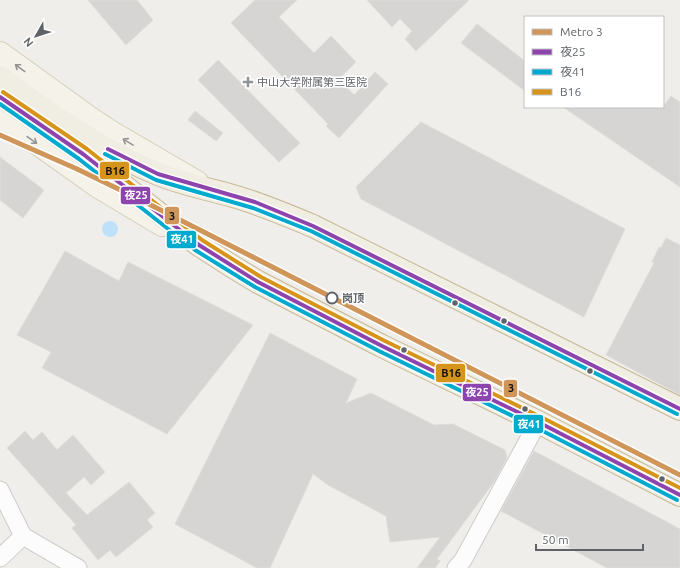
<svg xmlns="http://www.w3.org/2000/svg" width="680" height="568" font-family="Ubuntu,'Noto Sans SC',sans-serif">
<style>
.water{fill:#bfe0f9}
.building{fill:#d6d5d3;stroke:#deddd9}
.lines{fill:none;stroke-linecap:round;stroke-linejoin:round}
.minor-casing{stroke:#cbcccc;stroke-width:19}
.major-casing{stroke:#d7ceb8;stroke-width:24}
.highway-casing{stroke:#c8b996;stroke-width:24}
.minor{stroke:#fdfcfc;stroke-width:17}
.major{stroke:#f4f2e9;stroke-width:22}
.highway{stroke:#f0ede3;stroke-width:22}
.bus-1-casing{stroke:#fff;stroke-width:7}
.bus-2-casing{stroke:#fff;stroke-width:7}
.bus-3-casing{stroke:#fff;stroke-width:7}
.bus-1{stroke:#8e44ad;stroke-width:4}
.bus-2{stroke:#00a9ce;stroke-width:4}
.bus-3{stroke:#d7941a;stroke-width:4}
.metro-1-casing{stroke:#fff;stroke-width:8}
.metro-1{stroke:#d09558;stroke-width:5}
.oneway{stroke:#939595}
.poi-dot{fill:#919496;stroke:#fff;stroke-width:1.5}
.stop-dot{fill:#fff;stroke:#5f6368;stroke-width:2}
.bus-dot{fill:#5f6368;stroke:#fff;stroke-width:1.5}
.labels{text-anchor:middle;stroke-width:3;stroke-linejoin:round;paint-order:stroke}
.poi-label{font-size:11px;fill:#5f6368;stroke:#fff;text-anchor:start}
.stop-label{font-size:11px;font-weight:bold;fill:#5f6368;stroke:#fff;text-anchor:start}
.line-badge{stroke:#fff;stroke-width:1.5}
.badge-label{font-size:11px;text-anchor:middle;font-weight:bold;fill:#fff}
.pale-badge-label{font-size:11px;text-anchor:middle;font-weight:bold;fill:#111}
</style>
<rect width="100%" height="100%" fill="#efeeea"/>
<!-- water -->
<path class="water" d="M102 229a8 8 0 1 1 16 0a8 8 0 1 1-16 0Z"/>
<!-- building -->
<path class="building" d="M88 0H137L153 20 126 45Z
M255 0H297L279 17 314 53 331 36 356 62 339 79 354 95 375 72 388 84 339 138 326 126 328 124 231 23Z
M367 0H469L416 51 405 39 412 31 400 19 392 27Z
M477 24 525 61V91L461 43Z
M218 60 300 143 279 162 198 80Z
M671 96 680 102V187L563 107H663Z
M195 111 223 133 216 141 188 120Z
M421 122 625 229 584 317 361 199 356 187Z
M0 157 44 190 23 218 0 200Z
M666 238 680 245V395L606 355 654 263 652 262 659 247 661 248Z
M65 251 119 281 128 262 253 325 167 434 42 368 51 352 17 335Z
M270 333 357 379 346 403 371 393 434 425 453 424 505 450 507 458 494 482 437 559 440 561 435 568H417L440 537 390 542 386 516 328 485 313 474 270 568H257L175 524Z
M25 431 33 440 42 432 57 450 73 435 105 472 91 485 84 477 66 493 87 515 129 482 155 513 147 520 153 527 116 557 110 550 98 560 72 528 76 525 7 448Z
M534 451 680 529V568H607L501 511Z"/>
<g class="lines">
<!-- minor casing -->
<g class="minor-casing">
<path id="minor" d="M0 490 23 536 78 568
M0 558 23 536
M456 568 463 560 538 422"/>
</g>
<!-- major casing -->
<g class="major-casing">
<path id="major" d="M0 53 90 118 113 133 197 182
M0 117 97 186 162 225"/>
</g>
<!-- highway casing -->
<g class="highway-casing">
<path id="highway" d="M0 77C49 115 101 150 158 174 182 184 208 189 233 196 261 204 287 215 313 226L680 409
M0 97 83 154 199 245 230 265 258 282 382 346 538 422 680 495"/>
</g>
<!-- minor -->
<use href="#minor" class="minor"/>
<!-- major -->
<use href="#major" class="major"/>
<!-- highway -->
<use href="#highway" class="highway"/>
<!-- bus-1 casing -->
<g class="bus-1-casing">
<path id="bus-1" d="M0 97 83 154 199 245 258 282 382 346 538 422 680 495
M108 149 158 174 255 202 313 226 680 409"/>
</g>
<!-- bus-2 casing -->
<g class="bus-2-casing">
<path id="bus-2" d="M0 104 79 159 195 250 255 287 379 351 535 427 677 500
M105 154 156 180 253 208 311 231 677 414"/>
</g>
<!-- bus-3 casing -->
<g class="bus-3-casing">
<path id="bus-3" d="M3 92 87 149 202 240 261 277 385 341 541 417 680 488"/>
</g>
<!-- bus-1 -->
<use href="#bus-1" class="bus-1"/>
<!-- bus-2 -->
<use href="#bus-2" class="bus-2"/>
<!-- bus-3 -->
<use href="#bus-3" class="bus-3"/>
<!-- metro-1 casing -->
<g class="metro-1-casing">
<path id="metro-1" d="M0 135 77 169 141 200 680 475"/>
</g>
<!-- metro-1 -->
<use href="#metro-1" class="metro-1"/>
</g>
<!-- one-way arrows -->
<defs><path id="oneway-shaft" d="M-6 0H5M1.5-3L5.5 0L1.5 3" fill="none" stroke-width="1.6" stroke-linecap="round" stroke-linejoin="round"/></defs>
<g class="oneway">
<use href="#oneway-shaft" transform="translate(20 68) rotate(-144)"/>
<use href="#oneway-shaft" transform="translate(32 140) rotate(35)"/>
<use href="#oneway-shaft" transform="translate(128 142) rotate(-149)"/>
</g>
<!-- markers -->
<path class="poi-dot" d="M246 76h4v4h4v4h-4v4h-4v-4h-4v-4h4z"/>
<circle class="stop-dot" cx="332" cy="298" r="5.5"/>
<g class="bus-dot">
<circle cx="455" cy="303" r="3.5"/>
<circle cx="504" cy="321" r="3.5"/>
<circle cx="404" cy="350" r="3.5"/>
<circle cx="590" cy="371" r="3.5"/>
<circle cx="525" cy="409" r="3.5"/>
<circle cx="662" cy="479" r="3.5"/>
</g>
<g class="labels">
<!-- poi labels -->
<g class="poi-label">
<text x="257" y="86">中山大学附属第三医院</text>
</g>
<!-- stop labels -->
<g class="stop-label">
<text x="342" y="302">岗顶</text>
</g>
</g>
<g class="line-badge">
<rect x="99" y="161" width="31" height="19" rx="4" fill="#d7941a"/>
<rect x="120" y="186" width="31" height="19" rx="4" fill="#8e44ad"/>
<rect x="164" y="206" width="16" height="19" rx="4" fill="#d09558"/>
<rect x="166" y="230" width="31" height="19" rx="4" fill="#00a9ce"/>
<rect x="435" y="363" width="31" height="20" rx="4" fill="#d7941a"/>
<rect x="503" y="379" width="15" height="19" rx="4" fill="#d09558"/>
<rect x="462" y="383" width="30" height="19" rx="4" fill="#8e44ad"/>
<rect x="513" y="414" width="31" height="20" rx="4" fill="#00a9ce"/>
</g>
<g class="badge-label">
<text x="136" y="199">夜25</text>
<text x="182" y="243">夜41</text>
<text x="477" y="396">夜25</text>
<text x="529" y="428">夜41</text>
</g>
<g class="pale-badge-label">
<text x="115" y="175">B16</text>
<text x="172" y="220">3</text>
<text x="451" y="377">B16</text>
<text x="511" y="392">3</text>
</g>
<!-- legend -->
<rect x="524" y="16" width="140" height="92" fill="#ffffff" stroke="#bfc1c3"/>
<rect x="532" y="29" width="20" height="6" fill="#d09558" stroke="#bfc1c3"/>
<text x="560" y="36" font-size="12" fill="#5f6368">Metro 3</text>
<rect x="532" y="49" width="20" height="6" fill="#8e44ad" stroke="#bfc1c3"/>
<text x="560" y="56" font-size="12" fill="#5f6368">夜25</text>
<rect x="532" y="69" width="20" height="6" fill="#00a9ce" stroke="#bfc1c3"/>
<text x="560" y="76" font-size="12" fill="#5f6368">夜41</text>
<rect x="532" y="89" width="20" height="6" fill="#d7941a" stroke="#bfc1c3"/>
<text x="560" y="96" font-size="12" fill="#5f6368">B16</text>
<!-- north arrow -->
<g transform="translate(36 36) rotate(231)" stroke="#ffffff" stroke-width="3" paint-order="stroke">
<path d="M0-3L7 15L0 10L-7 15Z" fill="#5f6368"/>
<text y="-6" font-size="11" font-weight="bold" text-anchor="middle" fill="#5f6368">N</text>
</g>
<!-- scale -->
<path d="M536 544v6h107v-6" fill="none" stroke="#5f6368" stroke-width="2"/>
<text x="542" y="544" font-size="12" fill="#5f6368" stroke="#ffffff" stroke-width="3" paint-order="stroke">50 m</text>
</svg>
